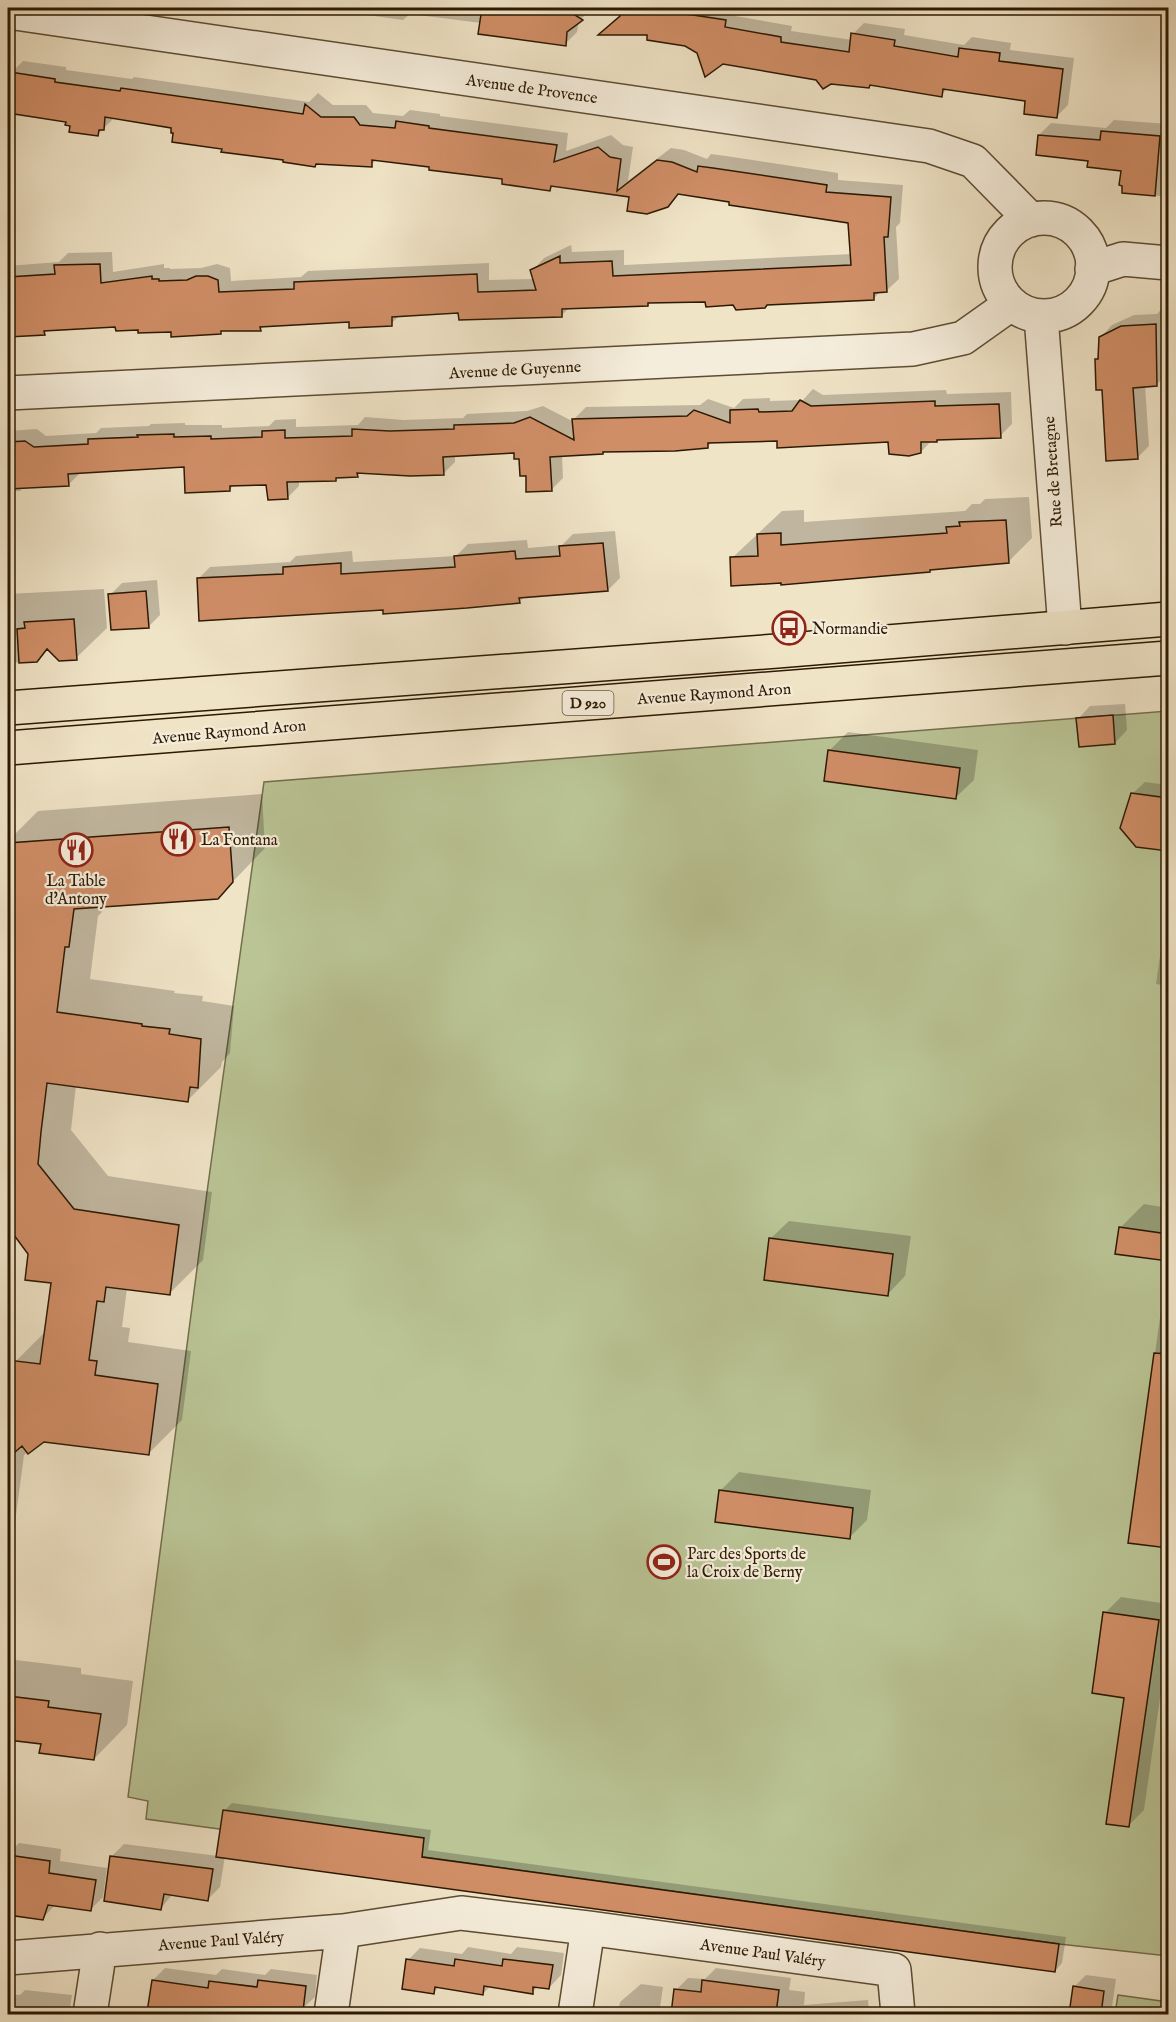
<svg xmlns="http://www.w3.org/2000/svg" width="1176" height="2022" font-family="'IM FELL English',serif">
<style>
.green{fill:#bac495;stroke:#736e4c;stroke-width:1.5}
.shadow{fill:#0003}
.building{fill:#d08e67;stroke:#2c1902;stroke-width:1.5}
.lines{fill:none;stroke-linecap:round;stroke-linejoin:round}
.street-casing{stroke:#5d4c33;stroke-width:36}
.primary-casing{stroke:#2c1902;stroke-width:36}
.street{stroke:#f5eddb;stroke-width:33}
.primary{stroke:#f0e4c7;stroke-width:33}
.labels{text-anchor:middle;stroke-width:4.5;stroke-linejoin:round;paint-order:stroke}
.shield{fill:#f5eddb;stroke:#685943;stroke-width:1.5}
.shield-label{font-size:15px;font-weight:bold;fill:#2c1902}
.street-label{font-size:16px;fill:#2c1902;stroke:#f5eddb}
.poi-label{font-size:16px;fill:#2c1902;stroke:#f5eddb;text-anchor:start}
</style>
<rect width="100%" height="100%" fill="#f0e4c7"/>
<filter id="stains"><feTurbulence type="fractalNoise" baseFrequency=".00333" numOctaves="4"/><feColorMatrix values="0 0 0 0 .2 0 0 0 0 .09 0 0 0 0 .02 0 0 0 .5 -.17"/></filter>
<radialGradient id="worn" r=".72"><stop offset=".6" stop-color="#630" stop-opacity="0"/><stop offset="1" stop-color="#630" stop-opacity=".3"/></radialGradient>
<!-- green -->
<path class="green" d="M1168 711V1956L1059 1944 146 1819 148 1801 128 1797 207 1192 264 782Z
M1118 1995 1168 2002V2014H1115Z"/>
<!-- shadow -->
<path class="shadow" d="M323 8H593L579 21 577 32 565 44 481 23 410 14 403 20 323 9Z
M622 8H727L737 9 735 16 792 26 791 31 852 40 853 34 864 23 905 29 904 35 964 45 972 37 1011 43 1010 50 1074 58 1068 105 1056 117 1027 100 948 88 941 95 871 84 869 87 817 78 698 52 686 45 649 33 621 15Z
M23 61 66 67V70L132 79 134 77 309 102 318 93 333 105H366L373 113 403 116 410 110 440 114V116L568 133 566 151 611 135 623 145 633 147 628 181 671 148 684 150 707 159 711 154 726 156 838 173V180L903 185 900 223 896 227 899 279 886 291H881L873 299 734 304 707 300 651 301 648 305 570 307 562 315 460 312 400 315 391 324 350 321 264 325 260 330H223L220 333 117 325 48 329 44 333 8 336V266L59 262 68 253 112 252 113 272 164 264V268H170V269L201 268 217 264 230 268 231 281 301 277 308 271 489 263V280L534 279 532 271 544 258 571 245 572 252 624 250V265L852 254 850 222 731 201 680 193 667 206 631 196 554 185 550 189 504 178 377 159 371 165 317 163 315 165 223 148 173 127 115 117 98 134 72 125 67 121 8 111V67L13 71Z
M1114 120 1168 124V197L1123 192 1122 169 1090 160 1039 135 1051 123 1106 128Z
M1168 302V373L1156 385H1145L1149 446 1137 458 1104 388 1096 360 1099 356 1100 338 1112 325 1134 315 1157 314Z
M813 389 823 395 946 390 947 394 1011 392 1012 424 1000 436 932 440 921 452 890 441 778 439 713 441 707 447 604 450 562 455 563 478 551 490 528 475 521 457 515 451 455 455V462L443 474 361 471 357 475 339 476 336 479 299 480V486L287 498 268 483 235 484 230 489 185 466 81 472 69 484 24 486 20 491H8V431L37 429 46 436 96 433 101 428 149 426 151 424 185 423V425H222V428L269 426 275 420 296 419V427L358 425 365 417 403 420 463 418 467 414 527 411 543 406 574 422V419L586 407 700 405 708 399 734 408 743 399 770 398V401L803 400Z
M1029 497 1032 538 1008 562 933 568 930 571 732 558 782 511 804 510V522L965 511 972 504H980L985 499Z
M615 531 620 578 608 590 525 596 519 602 384 609 198 579 210 567 290 562 296 556 352 551 353 562 456 556 468 544 527 540 528 548 562 545 573 534Z
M157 580 160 615 148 627 110 595 122 583Z
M104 589 107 628 76 658 48 648 36 661 8 663V594Z
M1125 704 1127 730 1115 743 1078 719 1090 706Z
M848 732 978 750 974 780 955 798 830 750Z
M1145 782 1168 785V850L1137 846 1132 794Z
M262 794 265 848 217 898 103 906 102 912 98 916 90 979 175 991 174 993 203 996 202 1001 234 1006 230 1053 222 1062 221 1067 188 1100 76 1085 71 1130 108 1176 212 1192 203 1260 169 1294 127 1288 122 1327 130 1328 128 1342 191 1351 182 1420 149 1453 43 1441 24 1455 8 1575V1383L14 1378 16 1361 46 1331 52 1282 8 1224V841L38 811Z
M1168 936V986L1156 984 1162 942Z
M1144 1204 1168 1208V1547L1129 1541 1168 1260 1117 1253 1120 1228Z
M789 1221 911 1236 905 1276 887 1295 770 1239Z
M739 1472 871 1490 867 1520 849 1538 721 1490Z
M1121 1597 1168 1604V1643L1144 1810 1128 1826 1126 1696 1105 1613Z
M8 1659 81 1668V1674L133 1681 127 1725 94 1759 43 1743 8 1738Z
M232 1803 431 1830 428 1850 1066 1937 1062 1963 1055 1971 225 1856 220 1887 208 1899 173 1894 161 1908 112 1856 124 1844 218 1856 224 1811Z
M19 1843 61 1849 60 1861 107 1868 103 1897 91 1909 56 1904 43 1918 8 1913V1852H10Z
M468 1947 511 1954 517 1947 564 1953 561 1975 549 1988 538 1986 532 1993 490 1986 483 1994 440 1986 433 1993 408 1960 420 1948 462 1954Z
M165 1968 216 1975 222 1969 265 1975 271 1969 317 1975 315 1997 302 2009 292 2008 285 2014 242 2009 237 2014H232L195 2009 189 2014H174L149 2010 153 1980Z
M716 1968 791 1978 789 1990 805 1992 804 2005 868 2000 869 2014H672L676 1990 688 1978 705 1979Z
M1086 1975 1116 1979 1111 2014H1070L1074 1987Z
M641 1984 663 1987 659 2014H618L620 2002Z
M25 1990 72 1995 69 2014H8V1994L20 1995Z
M383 2012 401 2014H381Z"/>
<!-- building -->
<path class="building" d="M482 8H564L583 20 567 32 566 46 478 34Z
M621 8H667L666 11 726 20 725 27 781 37V42L849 52 851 33 895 40 894 46 958 57 959 48 1000 53 999 61 1063 69 1057 118 1024 114 1025 101 943 89 942 97 870 85 869 88 831 84 823 89 816 80 723 64 705 77 697 53 685 46 647 40V35H598L620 16Z
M10 72 55 79V82L120 91 121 88 303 114 305 104 321 117H354L360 125 395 128 396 121 429 126V128L557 145 554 162 598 147 610 157 621 159 617 191 657 160 672 162 697 172 698 166 713 168 827 185 826 192 891 197 888 237H884L887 292 874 293V300L767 305 765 308 736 310 733 305 706 307 705 302 648 303V306L562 309V317L459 320 458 313 392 317V326L349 328V322L260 327 261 331H221V334L171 337V332L138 333V330L116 331 115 327 44 331 45 335 8 337V277L55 274 54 265 100 264 101 283 152 276V279H159V281L187 280 196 276H208L218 280 219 292 294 289V282L477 274 478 292 536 290 530 270 560 256V263L612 261 613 276 851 265 848 223 729 205V202L678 194 668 207 647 214 627 211 629 197 551 186 550 191 502 184V179L429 170V167L372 160V167L316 164 315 167 283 162V160L221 152 222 149 172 142 173 133H171V128L105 117 104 130H99L98 136 69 132 70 126 65 125 66 122 8 113Z
M1101 131 1160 136 1155 196 1122 193V186L1119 185 1121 171 1087 167 1088 161 1036 155 1038 135 1100 140Z
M1156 324 1157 386 1133 388 1138 459 1106 461 1102 390H1096L1095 359H1098L1099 337 1121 326Z
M800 400 811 406 935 401V406L999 404 1001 438 937 440V442H921V453L909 456 889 454 888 442 777 448V441L708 443V448L675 451 603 452V454L550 457 552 491 526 492V476H520L519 459H514V453L443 457 444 475 410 476 357 473 358 477 336 478V481L287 482 288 499 268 500 266 485 230 486V491L185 493 184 467 68 474 69 486 8 489V442L25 441 34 447 88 444V439L138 437 137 435 174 434V437L211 436V439L262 437V431L285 430V438L352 436V429L390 431 454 429V425L514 423 530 417 574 440 572 419 687 416 694 410 730 423V410L758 409 759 412 792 411Z
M1006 520 1009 563 930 570V572L781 585V583L731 586 730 557 758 556 757 534 781 533V545L947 533 946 527 960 526 959 522Z
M603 543 608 591 519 598 520 603 467 608 383 614V610L199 621 197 578 283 574V567L341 563V574L455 567 454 556 515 551 516 559 560 556 559 546Z
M146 591 149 628 111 630 108 594Z
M74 619 77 660 59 661 47 649 37 662 19 663 17 629 25 628 24 622Z
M1113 715 1115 744 1079 747 1076 718Z
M828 750 960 768 956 799 824 781Z
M1131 793 1168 798V851L1136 847 1120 828Z
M229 827 233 882 218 899 74 909 69 947H65L57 1012 142 1024V1026L170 1029 169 1034 201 1039 198 1088 190 1087 188 1102 47 1083 41 1132 38 1164 74 1209 179 1225 170 1295 106 1287 104 1302 97 1301 89 1360 97 1361 95 1375 158 1384 149 1455 44 1442 28 1454 22 1446 8 1458V1360L40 1364 51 1283 25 1280 28 1254 8 1227V843Z
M1119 1227 1168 1234V1261L1115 1254Z
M769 1238 893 1254 888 1296 764 1280Z
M1154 1353 1168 1354V1548L1128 1543Z
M719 1490 853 1508 850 1539 715 1522Z
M1103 1612 1159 1620 1129 1827 1106 1824 1124 1698 1092 1693Z
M8 1696 49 1701 48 1707 101 1714 94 1760 39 1753 41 1744 8 1740Z
M223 1810 424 1838 422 1857 1059 1944 1055 1972 216 1857Z
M8 1855 50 1861 49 1873 96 1880 91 1911 48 1905 43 1920 8 1915Z
M110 1856 213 1869 208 1901 164 1894 161 1910 104 1901Z
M406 1959 454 1966 455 1959 502 1966 503 1959 553 1965 549 1989 533 1987V1994L484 1986 483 1995 435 1987 434 1994 402 1989Z
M152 1980 208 1988 209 1981 257 1987 258 1980 306 1986 303 2011 286 2008V2014L238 2010 237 2014H223L188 2009V2014H164L147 2012Z
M702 1980 779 1990 776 2014H671L674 1989 701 1992Z
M1073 1986 1104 1991 1101 2014H1069Z"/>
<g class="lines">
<!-- street casing -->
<g class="street-casing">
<path id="street" d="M8 12 929 146 973 161 1031 220
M995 267a49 49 0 1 1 98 0a49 49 0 1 1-98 0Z
M1092 269 1123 259 1168 263
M1041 316 1065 628
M8 393 913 349 963 338 1011 304
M8 1958 343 1931 461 1913 588 1928 894 1970 898 2014
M90 2014 100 1949
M331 2014 343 1931
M575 2014 588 1928"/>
</g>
<!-- primary casing -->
<g class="primary-casing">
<path id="primary" d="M8 708 777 651 1168 619
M8 748 1168 658"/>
</g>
<!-- street -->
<use href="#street" class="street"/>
<!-- primary -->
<use href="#primary" class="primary"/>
</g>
<!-- icons -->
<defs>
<g id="bus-ring" transform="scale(1.725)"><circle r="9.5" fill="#f5eddb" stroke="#8f2418" stroke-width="1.5"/><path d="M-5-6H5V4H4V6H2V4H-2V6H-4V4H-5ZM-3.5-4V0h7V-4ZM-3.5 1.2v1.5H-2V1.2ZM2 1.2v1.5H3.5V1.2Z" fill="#8f2418"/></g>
<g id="restaurant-ring" transform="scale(1.725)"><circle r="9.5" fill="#f5eddb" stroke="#8f2418" stroke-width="1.5"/><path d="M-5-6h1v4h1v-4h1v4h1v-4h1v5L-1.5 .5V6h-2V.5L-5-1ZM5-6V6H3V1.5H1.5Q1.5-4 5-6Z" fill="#8f2418"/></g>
<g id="stadium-ring" transform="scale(1.725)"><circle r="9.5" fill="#f5eddb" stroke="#8f2418" stroke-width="1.5"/><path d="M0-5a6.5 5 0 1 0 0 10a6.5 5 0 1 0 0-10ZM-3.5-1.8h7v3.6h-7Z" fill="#8f2418"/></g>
</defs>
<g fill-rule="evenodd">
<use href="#bus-ring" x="789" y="628"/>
<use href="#restaurant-ring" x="178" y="839"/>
<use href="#restaurant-ring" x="76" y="850"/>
<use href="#stadium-ring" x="664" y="1562"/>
</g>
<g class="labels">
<!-- shield labels -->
<rect class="shield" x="562.5" y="691" width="51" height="24" rx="4.5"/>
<g class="shield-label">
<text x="588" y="708">D 920</text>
</g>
<!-- street labels -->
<g class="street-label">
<text transform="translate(532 88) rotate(8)" y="6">Avenue de Provence</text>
<text transform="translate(515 369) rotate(-3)" y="6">Avenue de Guyenne</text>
<text transform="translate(1052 472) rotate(-94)" y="6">Rue de Bretagne</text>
<text transform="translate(714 693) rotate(-4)" y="6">Avenue Raymond Aron</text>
<text transform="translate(229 731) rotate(-5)" y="6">Avenue Raymond Aron</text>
<text transform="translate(221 1940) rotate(-4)" y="6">Avenue Paul Valéry</text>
<text transform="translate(763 1952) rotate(8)" y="6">Avenue Paul Valéry</text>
</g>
<!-- poi labels -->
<g class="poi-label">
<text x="812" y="634">Normandie</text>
<text x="201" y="845">La Fontana</text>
<text x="76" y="886" text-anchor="middle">La Table<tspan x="76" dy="18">d'Antony</tspan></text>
<text x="687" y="1559">Parc des Sports de<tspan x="687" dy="18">la Croix de Berny</tspan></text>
</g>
</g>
<!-- margin -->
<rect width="1176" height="2022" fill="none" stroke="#f0e4c7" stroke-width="30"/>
<rect x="9" y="9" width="1158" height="2004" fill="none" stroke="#2c1902" stroke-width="3"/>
<rect x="15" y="15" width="1146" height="1992" fill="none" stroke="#2c1902" stroke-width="1.5"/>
<rect width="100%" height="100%" filter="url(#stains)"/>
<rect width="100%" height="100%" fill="url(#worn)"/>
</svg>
